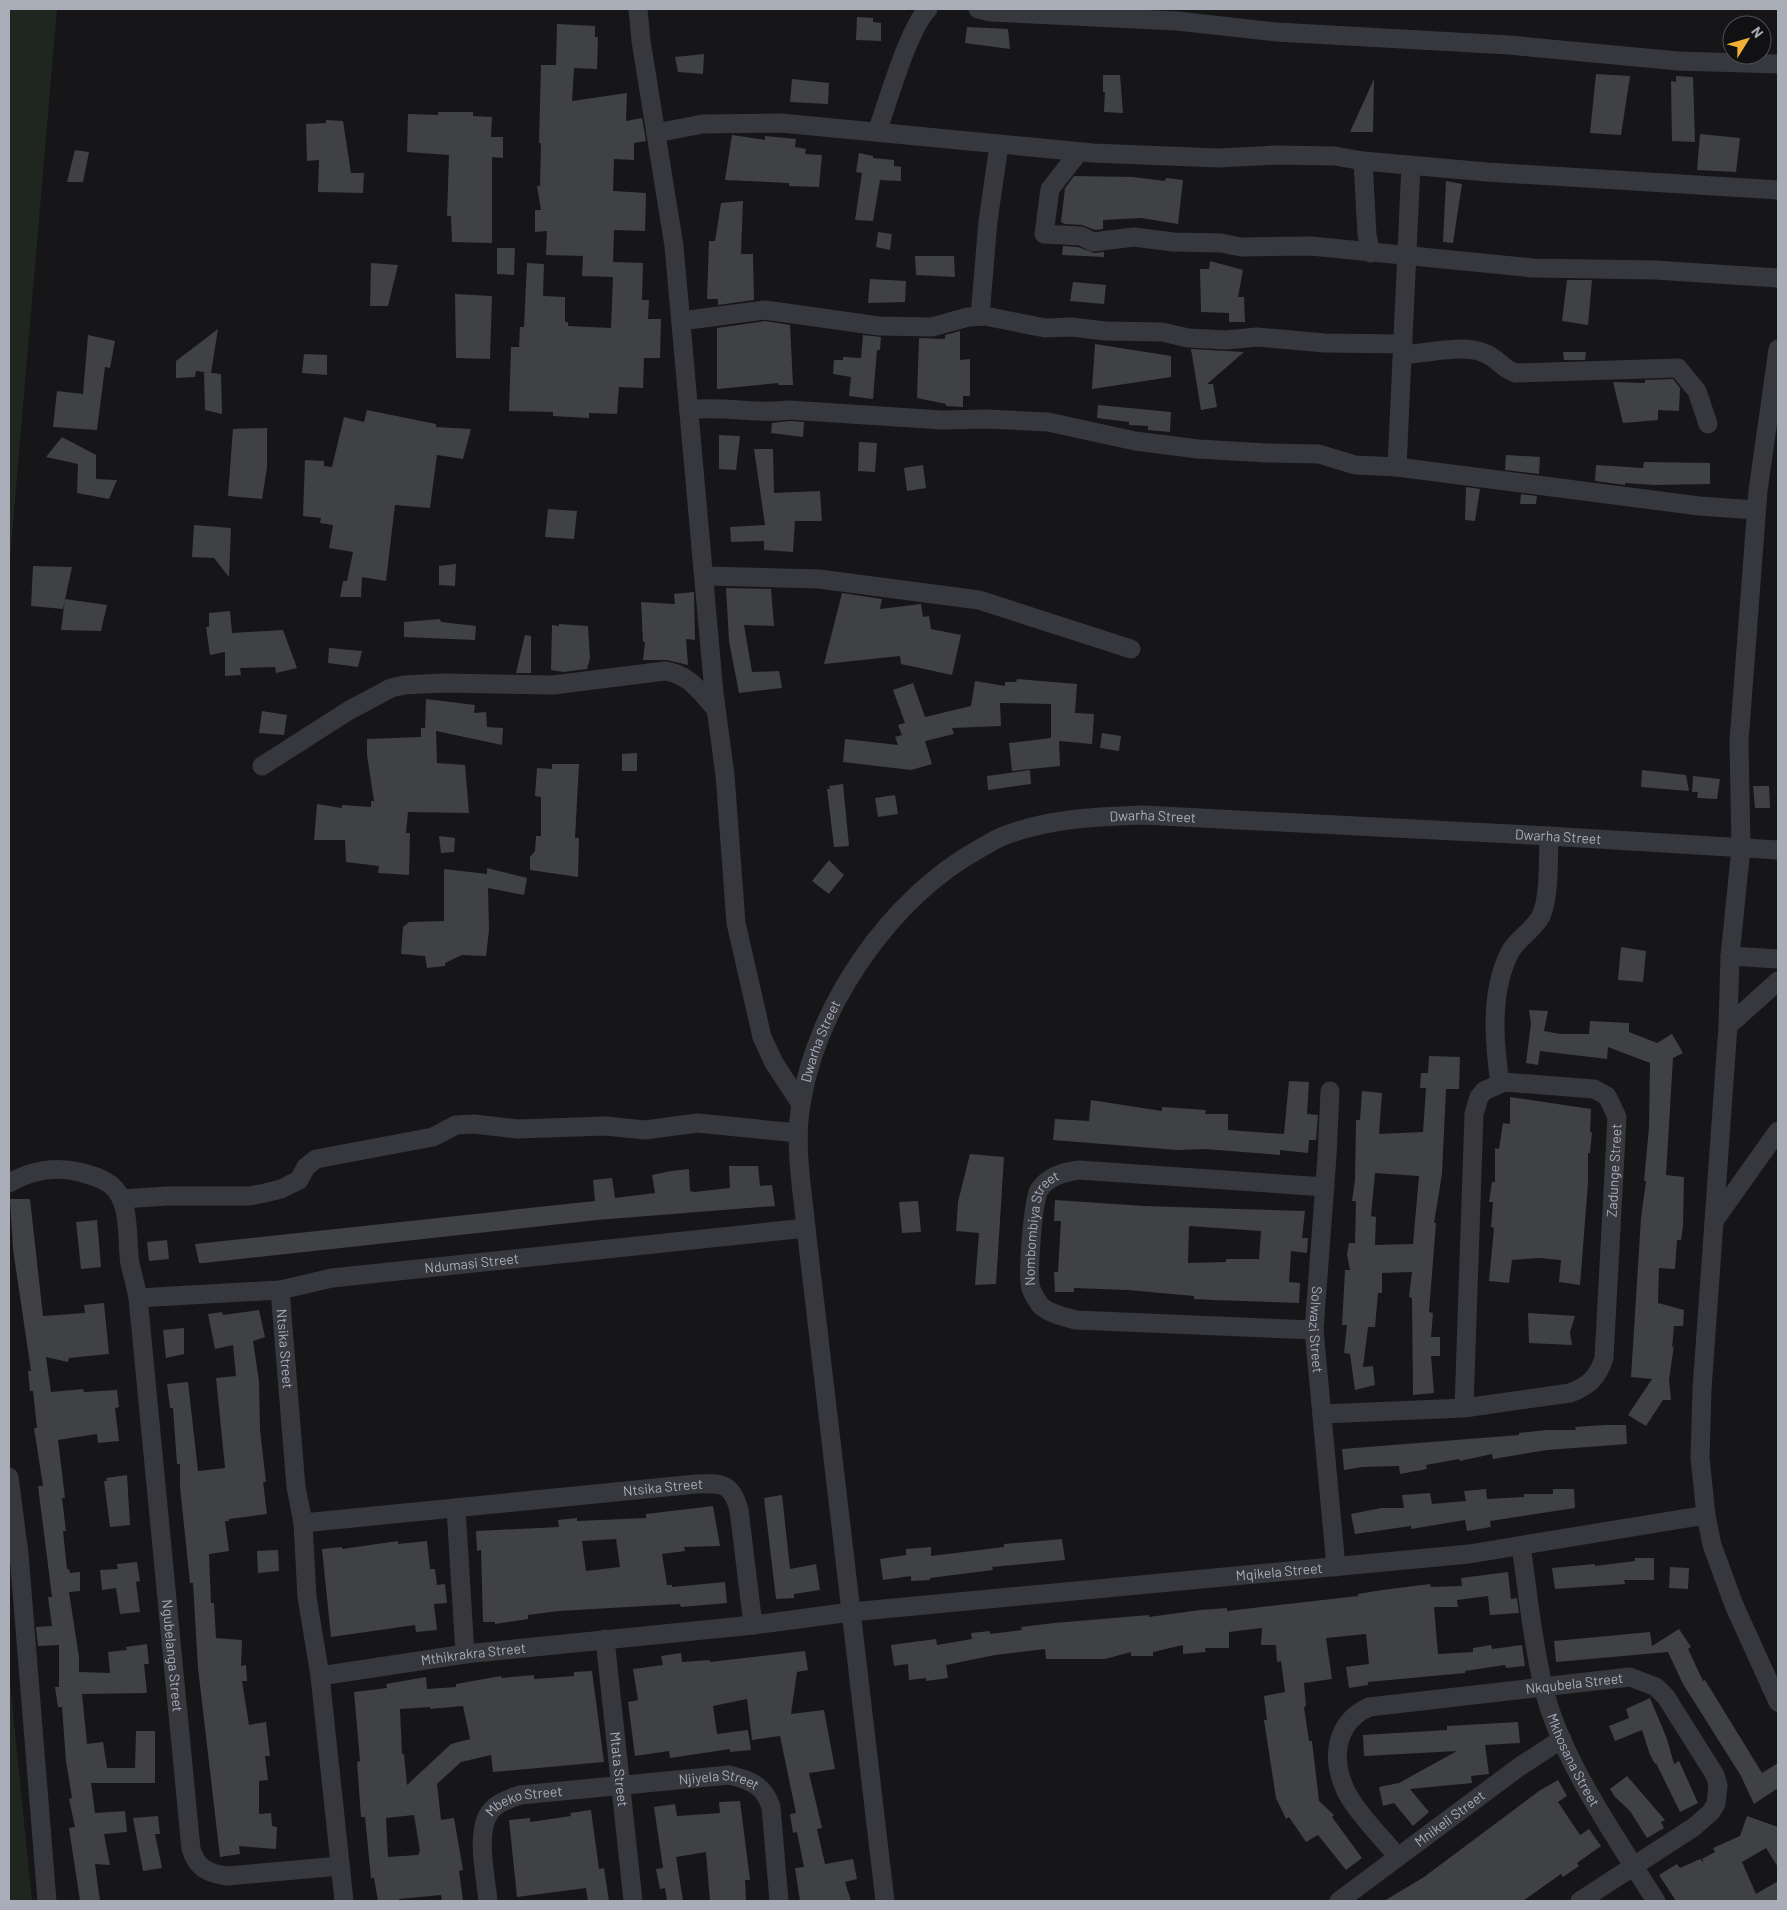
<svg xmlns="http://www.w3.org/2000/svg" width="1787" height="1910" font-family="Barlow,sans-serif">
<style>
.green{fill:#1e261f}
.building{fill:#404145;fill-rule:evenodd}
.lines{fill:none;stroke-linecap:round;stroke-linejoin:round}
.street{stroke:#37383d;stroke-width:19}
.labels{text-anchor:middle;stroke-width:4.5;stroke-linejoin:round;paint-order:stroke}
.street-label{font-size:14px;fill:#a8adb8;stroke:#111113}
</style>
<rect width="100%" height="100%" fill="#161618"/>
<!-- green -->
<path class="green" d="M9 9H57L9 570Z
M9 1672 32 1901H9Z"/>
<!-- building -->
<path class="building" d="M857 17 873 18V22L881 23V41L856 40Z
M557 24 595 26V37H598L597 69 574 68 572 101 627 93 626 121 642 118 646 141 634 143V160L614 159 613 191 646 193 645 231 614 230 613 262 643 263 642 300H649L648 319H661L660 358H644L643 388 619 387 617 414 589 413V418L553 416V412L509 411 511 347H519L520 327H524L527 263 544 264 543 296 565 297V322H568V326L611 328 613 277 582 276 583 256 546 255 547 231 535 232V210H541L537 186H540L541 143H539L541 65H556Z
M967 27 1008 29 1010 49 965 43Z
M704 54 703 74 678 72 675 57Z
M1596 74 1630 76 1621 135 1590 133Z
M1103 75H1120L1123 113 1104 112 1105 92H1103Z
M1676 76 1693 77 1695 142 1672 141 1671 81 1676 82Z
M792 79 829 83 828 104 790 102Z
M1374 79 1373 132H1350Z
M438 112H473V116L492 117 491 137H503V158L492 157V243L452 242 451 216H447L449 155 407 152 408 114 438 115Z
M326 120 343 121 351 173H364L363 193 318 192 319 160 307 161 306 124 326 123Z
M1700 134 1740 138 1736 172 1697 170Z
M732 135 765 140V136L796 139 795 147 806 149 805 154 822 155 819 187 789 186V183L725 180Z
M75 150 89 152 83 182H67Z
M859 153 873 156V158L894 160V166L901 167V181L880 180 873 221 855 220 862 173 856 172Z
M1074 176 1133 177 1165 181 1166 178 1183 180 1178 224 1141 218 1103 220V229L1095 230 1082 225 1065 224 1061 222 1065 188Z
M1446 181 1462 184 1453 243 1443 242Z
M743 201 741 254H753L754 300 718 305V299H707L709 241H715L721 203Z
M878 232 892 234 890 250 876 247Z
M1063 246 1078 247 1094 253 1104 252V257L1062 255Z
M497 248H515L514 275 497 274Z
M915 256H954L955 277 916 275Z
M1210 261 1243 270 1238 297H1244L1245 322H1229V313L1201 312 1200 269H1209Z
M371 263 398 265 388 306H370Z
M870 279 906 281 905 302 868 303Z
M1567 280H1592L1588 325 1562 321Z
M1073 282 1106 285 1104 304 1070 301Z
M455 294 492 296 490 359 456 358Z
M765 321 790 325 793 385H778V383L717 389V328Z
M218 329 211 373 196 371 195 377 176 378V361Z
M960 331V360L970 359V396H963V407L946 406V404L917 398 919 338 945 339V335Z
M88 335 115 341 110 368 105 367 97 430 53 427 57 391 83 394Z
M863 335 881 337 880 350H877L873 399 849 396 851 377 833 374 834 360H843V357L861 358Z
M1095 344 1171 356V377L1092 389Z
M1191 349 1244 352 1207 384H1213L1217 407 1201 410Z
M1563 352H1586L1585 360H1564Z
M304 354 327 355V375L302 373Z
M204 372 221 374 222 414 205 410Z
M1673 379 1680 388 1679 411 1658 410V420L1623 423 1613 382 1645 383V380Z
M1098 405 1171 412 1170 432 1148 430V426L1129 425V422L1097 418Z
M367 410 436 424V427L471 429 463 459 437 455 430 508 395 505 386 581 362 577 361 597H340L343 581H347L353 552 329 548 333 525 320 523 321 518 303 516 305 460 324 461V466L332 467 344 417 364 422Z
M789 421 804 422 803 437 771 433 772 423Z
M267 428V468L262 499 228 496 233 429Z
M719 435 740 436 736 470 719 469Z
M62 437 96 455V479L117 480 109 499 77 493 78 464 46 457Z
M859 442 877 443 875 472 858 471Z
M754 449H773L774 493 820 491 822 521H795L793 552 764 550V541L731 542 730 527 765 525Z
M1506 455 1540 457 1539 474 1505 470Z
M1644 462 1710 463V484L1654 485 1625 483V485L1595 481 1596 465 1643 468Z
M923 465 926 488 907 491 904 468Z
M1466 487 1480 489 1475 521 1465 520Z
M1521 494 1537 496 1536 504H1520Z
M548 509 577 511 574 539 545 537Z
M194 525 231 528 229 577 214 558 192 557Z
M456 564 455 586 439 585V566Z
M33 566 72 567 63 609 31 606Z
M726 588 771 589 774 626 744 625 752 672 779 671 782 688 739 693 729 641Z
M694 592 695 640 686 639 688 665 667 660H643L645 642H643L641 602 675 604 674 594Z
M842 593 882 599 880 609 921 604 923 617 929 616 931 629 961 635 952 675 901 664 900 656 824 664Z
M65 599 107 605 101 631 61 630Z
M230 611 232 633 283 630 297 668 276 673 275 667 240 668 241 675 225 676V652L210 655 206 627H209V613Z
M440 619 441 622 476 626 475 640 404 637V622Z
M559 624 588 626 590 658 587 669 563 672 551 670 552 625 559 626Z
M525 635 531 636V673H516Z
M329 648 362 651 358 667 328 663Z
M1017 679 1077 684 1075 713 1094 714 1092 744 1059 741 1060 766 1012 771 1009 743 1051 738V704L1000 703 1001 726 952 728 954 734 925 741 932 764 911 770 843 762 845 739 898 745 895 737 902 735 898 725 905 723 893 690 913 683 925 717 971 706 975 681 1005 686V682H1016Z
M426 699 475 705 474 713 486 712 487 727 503 728 502 745 436 731 437 763 465 765 469 813 408 812 406 833H410L409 875 378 873 379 866 346 862 345 840H314L317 804 342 808V805L371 807V801H374L367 755V739L421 737V728H425Z
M262 711 287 715 284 735 259 733Z
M1102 733 1121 736 1119 751 1100 748Z
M637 753V771H622V754Z
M552 764H579L575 838H579L578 877 530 870V857L535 851 536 836H541V797L535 796 537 768 552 769Z
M1030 770 1031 784 988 790 987 776Z
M1642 770 1686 775 1689 791 1641 787Z
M1693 776 1720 779 1717 799 1697 798 1698 792H1692Z
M843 784 849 846 834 847 827 789H830L829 786Z
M1753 786H1769L1770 808H1755Z
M895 795 898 814 878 817 875 798Z
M439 836 455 838 454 852 441 853Z
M829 860 844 875 829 894 812 881Z
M487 868 527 878 524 895 488 888 489 930 486 956 462 955 445 963V966L427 968 425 956 401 954 403 927 409 922 444 921V869L487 874Z
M1621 947 1646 951 1643 982 1618 980Z
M1529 1010 1548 1011 1544 1031 1560 1034H1589L1590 1021 1629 1023V1032L1657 1043 1672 1034 1683 1053 1673 1058 1666 1175 1684 1177 1683 1226 1681 1240H1677L1675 1269 1659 1268 1658 1303 1684 1310 1683 1326H1674L1672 1348 1674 1345 1669 1380 1671 1400H1663L1646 1426 1628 1415 1652 1379 1631 1377 1641 1218 1646 1181H1644L1649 1127 1650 1063 1608 1047 1607 1059 1540 1051 1538 1065 1526 1063 1531 1023Z
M1429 1056 1460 1057 1459 1089H1446L1442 1174 1434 1223H1436L1429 1312 1433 1313 1431 1337H1440V1356H1431L1434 1393 1413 1395 1412 1298 1409 1297 1412 1272 1382 1273V1293H1378L1375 1327H1368L1363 1367 1373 1366 1375 1385 1355 1390 1350 1354 1344 1353 1347 1325H1342L1345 1270H1350L1347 1254 1349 1243H1355L1356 1201H1352L1355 1180 1356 1120H1360L1362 1091 1382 1093 1379 1134 1423 1132 1426 1088H1420L1421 1073H1428ZM1375 1173 1419 1176 1413 1244 1375 1245 1376 1217 1371 1216Z
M1289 1081 1309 1082 1307 1114 1318 1115 1316 1140H1309L1308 1153 1280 1150V1155L1204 1149 1177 1150 1053 1140 1055 1119 1089 1121 1091 1100 1162 1111V1107L1206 1110 1205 1114H1228V1130L1284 1134Z
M1510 1097 1591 1109 1590 1132H1592L1590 1153H1588V1183L1580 1285 1559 1282 1561 1260 1539 1258 1512 1260 1509 1283 1489 1281 1494 1228 1491 1227 1493 1202H1489L1492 1182H1495V1148L1499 1149 1503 1123 1510 1124Z
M970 1154 1004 1157 996 1284 975 1285 979 1233 956 1231 958 1202Z
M729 1166H758L760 1186 772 1185 775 1206 597 1220 204 1263H199L195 1244 595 1201 593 1180 612 1178 615 1198 655 1193 652 1175 671 1171 689 1169 690 1191 694 1192 730 1188Z
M10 1199H30L43 1316 85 1313 84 1305 104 1303 109 1354 69 1358 68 1362 46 1357 51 1392 83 1389 84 1392 117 1390 119 1407 115 1408 119 1441 98 1443 97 1434 58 1440 65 1498H62L66 1531H63L67 1569H69L70 1573 80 1572V1591L69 1592 79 1657V1672L110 1673 108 1652 127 1650 126 1647 147 1644 149 1664H144L147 1693 82 1694 87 1744 103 1742 107 1768H135L136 1731H155V1783H91L95 1813 125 1811 127 1832 104 1834 110 1865 95 1864 100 1901H80L69 1828 75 1827 69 1799 72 1798 66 1761 62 1707H58L55 1687H59V1645L38 1646 36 1627 52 1626 48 1597H52L38 1486H43L34 1428H37L33 1391H30L28 1371H31L13 1249Z
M1055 1200 1144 1206 1305 1211 1302 1238H1308L1307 1253 1291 1251 1289 1282 1300 1283 1299 1303 1214 1300 1194 1299V1296L1128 1290 1074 1288V1292H1055L1054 1272H1058L1061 1221H1054ZM1189 1226 1261 1231 1259 1259H1226V1262L1188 1263Z
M918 1201 921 1232 902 1233 899 1202Z
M97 1220 101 1267 81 1269 76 1222Z
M167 1240 169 1259 149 1261 147 1242Z
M259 1310 265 1337 253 1341 259 1381 260 1430 266 1482H263L267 1514 229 1519V1521H225L229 1551 209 1554 211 1603H214L216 1638 242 1640 241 1666 246 1665 247 1681H242L249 1725 266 1722 270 1756H265L268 1780 259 1781V1814L271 1813 272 1826 277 1827 276 1849 239 1846 240 1854 220 1857 198 1668 193 1583H190L180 1487V1464H177L173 1408H170L167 1384 188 1382 198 1471 225 1468 216 1378 236 1376 233 1345 215 1349 208 1314 222 1312 223 1315Z
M1528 1313 1575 1316 1570 1332 1572 1345 1529 1343Z
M184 1328V1354L166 1358 163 1330Z
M1605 1425H1626L1627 1444 1547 1450 1493 1459 1492 1454 1460 1461 1459 1459 1426 1465 1427 1469 1400 1474 1399 1466 1362 1467 1344 1470 1342 1449 1519 1435V1433L1546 1430H1576L1575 1427Z
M127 1475 130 1525 110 1527 104 1481H107L106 1478Z
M1486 1489 1487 1499 1524 1497V1494H1553V1489H1574L1575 1508 1490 1521 1491 1527 1467 1531 1465 1520 1411 1529V1526L1355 1534 1351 1514 1381 1508H1404L1402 1495 1430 1493 1432 1504 1466 1501 1464 1491Z
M782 1495 790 1569 816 1564 820 1590 794 1594V1598L776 1599 764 1498Z
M713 1506 720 1546 684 1547 685 1551 662 1554 667 1585H672V1587L725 1582 727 1603 681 1607 680 1604 559 1611 528 1615V1619L495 1624V1622H483L481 1550 477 1551 476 1531 559 1527 558 1520 577 1518V1521L646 1518V1514ZM616 1539 620 1567 586 1571 582 1541Z
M1062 1539 1065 1560 992 1567 993 1570 930 1578V1580L911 1581V1576L883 1580 880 1559 906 1555V1549L931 1547V1556L1004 1547V1544Z
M398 1541V1544L427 1541 430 1569H435L437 1585 445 1584 447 1603 434 1604 437 1630 416 1632 415 1625 331 1637 322 1549 342 1547V1549Z
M278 1550 279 1571 258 1573 257 1551Z
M1635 1558H1654V1580H1624L1625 1584 1555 1589 1552 1568 1595 1564V1566L1635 1561Z
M137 1562 140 1581 136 1582 140 1612 120 1614 116 1588 102 1590 100 1570 118 1569 117 1564Z
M1670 1567 1689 1568 1688 1589 1669 1588Z
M1508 1572 1511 1599 1517 1598 1519 1613 1490 1615 1488 1596 1457 1600 1458 1607H1434L1438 1654 1473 1652V1648L1491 1645 1492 1649 1522 1645 1525 1666 1506 1668 1505 1665 1465 1671V1673L1368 1682V1685L1349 1688 1346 1667 1369 1664 1366 1634 1326 1638 1332 1679 1304 1683 1306 1706 1304 1707 1309 1741H1312L1319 1801 1334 1815 1332 1817 1362 1858 1346 1870 1318 1835 1306 1842 1289 1817 1286 1819 1276 1798 1264 1720H1267L1264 1696 1285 1692 1281 1661 1277 1662 1276 1645H1261L1262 1628 1229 1632V1648H1205L1206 1652 1183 1654V1645L1153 1652V1656H1131V1652L1105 1659H1046L1045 1649 995 1655 946 1665 948 1678 926 1681V1678L909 1680 908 1664 894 1666 891 1645 936 1639 937 1645 972 1639 971 1633 990 1631V1634L1022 1630 1021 1627 1054 1623 1149 1615V1617L1200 1610 1227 1608V1611L1279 1605 1358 1596V1594L1382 1590 1430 1584 1431 1587 1462 1586 1461 1578Z
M1679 1629 1691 1647 1688 1649 1703 1681 1705 1680 1762 1773 1778 1763V1788L1754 1804 1741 1776 1683 1684 1668 1652 1556 1662 1554 1641 1650 1632 1652 1646Z
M805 1651 808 1670 797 1672 791 1714 824 1710 835 1769 809 1773 822 1828 817 1829 825 1864 853 1859 857 1879 845 1882 851 1901H800L795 1868 804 1867 797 1832 793 1833 790 1814 796 1813 780 1736 752 1740 747 1699 713 1706 717 1734 748 1730 751 1750 730 1752V1749L670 1758 669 1751 635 1756 628 1702 638 1700 633 1669 663 1665 661 1656 681 1653 682 1662 710 1660V1662Z
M592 1671 604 1762 493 1772 491 1755 461 1762 437 1784 441 1820 454 1818 463 1870 459 1871 463 1901H442L441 1895 399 1899V1901H378L374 1878H371L365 1817H361L357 1762 360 1761 354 1692 387 1688 386 1684 426 1677 427 1689 456 1687V1684L501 1676V1678L534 1675V1679L574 1676V1672ZM463 1706 470 1739 451 1744 407 1785 404 1754H402L400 1709 430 1707V1709ZM414 1815 420 1851 418 1855 388 1857 386 1818Z
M1650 1698 1667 1739 1674 1764 1679 1761 1698 1803 1680 1812 1656 1763 1655 1764 1650 1755 1642 1730 1615 1741 1609 1726 1629 1718 1626 1709Z
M1518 1722 1520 1743 1485 1745 1489 1774 1471 1776 1472 1783 1410 1789 1429 1812 1413 1826 1394 1803 1383 1806 1379 1787 1399 1783 1457 1751 1364 1756 1363 1735 1447 1730V1726Z
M1627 1776 1665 1820 1661 1822 1664 1828 1647 1838 1630 1811 1615 1797 1610 1789Z
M1558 1780 1567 1796 1558 1802 1580 1835 1589 1829 1601 1846 1577 1863 1579 1866 1563 1877 1561 1874 1523 1901H1384L1424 1877 1539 1791Z
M740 1801 750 1880H745L746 1901H710L706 1852 676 1857 683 1901H667L665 1888 660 1889 656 1869 663 1868 654 1807 675 1804 677 1816 720 1813 719 1802Z
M591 1810 599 1869 604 1868 609 1901H588L586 1888 517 1897 509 1820 530 1818V1822L571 1816 570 1813Z
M158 1816 160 1834H155L162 1868 143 1871 133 1818Z
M1747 1816 1778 1827V1867L1766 1848 1742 1862 1756 1894 1778 1881V1901H1676L1659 1875 1677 1864 1680 1868 1700 1859 1704 1863 1702 1859 1715 1852 1713 1848 1740 1836Z"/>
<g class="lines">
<!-- street -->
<g class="street">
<path d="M638 9 641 41 674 246 714 693 725 775 736 923 762 1037 774 1063 801 1104"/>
<path d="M978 9 990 12 1177 21 1277 32 1509 45 1678 61 1778 64"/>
<path d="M877 132C887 104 909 27 928 9"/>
<path d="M656 133 703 124 781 123 1093 153 1218 158 1275 155 1335 156 1363 161 1487 172 1778 190"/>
<path d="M1079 152 1050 189 1044 234 1081 236 1093 242 1134 237 1173 242 1221 243 1241 247 1311 246 1533 268 1655 270 1778 278"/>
<path d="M1363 161 1367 235 1371 253"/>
<path d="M1411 165 1397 467 1699 506 1756 510"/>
<path d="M980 316 988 221 999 145"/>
<path d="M681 321 765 310 879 326 932 327 968 317 985 316 1045 328 1071 327 1105 331 1162 332 1188 338 1226 340 1257 337 1325 343 1403 344"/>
<path d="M1778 349 1758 491 1739 741 1741 848 1730 956 1728 1026 1702 1389 1700 1458 1706 1515 1712 1545 1734 1605 1778 1702"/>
<path d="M1403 355C1425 353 1464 344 1484 353 1498 358 1502 369 1516 373L1678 368 1697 391 1708 424"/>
<path d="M689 410C723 405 756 415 789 410L942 420 988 419 1048 422 1135 441 1198 449 1266 453 1319 454 1355 465 1397 467"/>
<path d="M704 576 819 579 979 600 1131 649"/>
<path d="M262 766 348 711 391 688 404 685 443 683 553 685 665 671C689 674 700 692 716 709"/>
<path d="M1730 956 1778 959"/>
<path d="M1728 1026 1778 981"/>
<path d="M1500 1083C1494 1042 1490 993 1509 954 1516 939 1533 931 1541 916 1550 896 1548 858 1549 836"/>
<path id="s1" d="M1330 1091 1327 1156 1314 1330 1336 1567"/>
<path id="s2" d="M9 1183C30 1171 55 1166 79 1172 90 1175 101 1177 111 1185 132 1202 126 1240 130 1264 133 1276 136 1287 138 1298L191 1849C197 1868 207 1873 227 1876L340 1866"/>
<path d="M122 1199 167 1196H249L265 1193 281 1189 299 1180 306 1167 316 1159 433 1137 456 1125 474 1124 518 1129 606 1126 645 1130 697 1123 798 1133"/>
<path d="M1714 1221 1778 1131"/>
<path id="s3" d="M280 1290 296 1487 303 1523 696 1484C722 1483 732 1483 739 1510L753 1625"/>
<path id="s4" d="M138 1298 280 1290 332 1278 806 1228"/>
<path id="s5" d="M1314 1330 1076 1320C1065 1317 1050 1314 1041 1306 1038 1302 1033 1294 1031 1289 1027 1275 1033 1202 1039 1190 1048 1176 1064 1172 1079 1170L1325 1187"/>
<path id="s6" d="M1322 1414 1464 1408 1570 1393C1589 1386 1598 1377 1604 1358L1617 1117 1607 1096 1594 1089 1504 1082 1484 1091 1479 1097 1474 1114 1464 1408"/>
<path d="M9 1477 19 1554 47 1901"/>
<path d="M456 1508 465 1654"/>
<path d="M303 1523 307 1597 320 1676 344 1901"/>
<path id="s7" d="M1521 1546C1528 1592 1532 1640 1543 1685 1558 1755 1618 1841 1656 1901"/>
<path id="s8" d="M605 1639 633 1901"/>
<path id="s9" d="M320 1676 465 1654 753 1625 851 1612 1469 1554 1706 1515"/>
<path id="s10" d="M1398 1857C1383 1839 1366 1822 1353 1803 1331 1771 1329 1725 1369 1707L1630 1677 1656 1687 1666 1697 1715 1775 1718 1785 1716 1804 1711 1812 1694 1827 1580 1901"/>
<path id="s11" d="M488 1901C486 1878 475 1832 490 1812 496 1803 509 1799 520 1795L729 1775C750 1780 764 1785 771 1807L779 1901"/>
<path id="s12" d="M885 1901 806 1228C802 1188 794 1144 801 1104 817 1004 891 898 979 849 988 844 997 838 1006 835 1051 818 1096 817 1143 815L1549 836 1778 850"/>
<path id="s13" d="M1339 1901 1519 1767 1562 1739"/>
</g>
</g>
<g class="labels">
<!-- street labels -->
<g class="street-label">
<text dy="5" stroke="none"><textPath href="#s12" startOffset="1302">Dwarha Street</textPath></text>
<text dy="5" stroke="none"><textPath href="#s12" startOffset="1708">Dwarha Street</textPath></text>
<text dy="5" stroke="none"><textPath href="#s12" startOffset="868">Dwarha Street</textPath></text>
<text dy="5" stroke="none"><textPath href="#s6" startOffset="488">Zadunge Street</textPath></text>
<text dy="5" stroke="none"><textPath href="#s5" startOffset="360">Nombombiya Street</textPath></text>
<text dy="5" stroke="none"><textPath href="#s4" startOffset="336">Ndumasi Street</textPath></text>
<text dy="5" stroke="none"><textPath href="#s1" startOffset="239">Solwazi Street</textPath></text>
<text dy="5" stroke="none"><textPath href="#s3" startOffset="59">Ntsika Street</textPath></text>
<text dy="5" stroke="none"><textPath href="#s3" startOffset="596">Ntsika Street</textPath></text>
<text dy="5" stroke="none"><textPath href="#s9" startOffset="965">Mqikela Street</textPath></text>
<text dy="5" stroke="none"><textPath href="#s9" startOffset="155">Mthikrakra Street</textPath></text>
<text dy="5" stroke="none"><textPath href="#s2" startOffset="585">Ngubelanga Street</textPath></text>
<text dy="5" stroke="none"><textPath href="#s10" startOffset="389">Nkqubela Street</textPath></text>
<text dy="5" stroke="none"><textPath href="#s7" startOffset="222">Mkhosana Street</textPath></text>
<text dy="5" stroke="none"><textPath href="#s8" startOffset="131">Mtata Street</textPath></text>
<text dy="5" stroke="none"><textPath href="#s11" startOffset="326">Njiyela Street</textPath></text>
<text dy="5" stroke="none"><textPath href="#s11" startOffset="128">Mbeko Street</textPath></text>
<text dy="5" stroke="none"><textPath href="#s13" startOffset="138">Mnikeli Street</textPath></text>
</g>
</g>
<!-- border -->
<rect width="1787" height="1910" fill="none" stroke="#a8adb8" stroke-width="20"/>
<!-- north arrow -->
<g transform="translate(1747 40) rotate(53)"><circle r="24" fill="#111113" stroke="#4d4f55"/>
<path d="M0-4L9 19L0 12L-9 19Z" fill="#f2b134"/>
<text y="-8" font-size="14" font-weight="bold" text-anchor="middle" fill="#a8adb8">N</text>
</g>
</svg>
